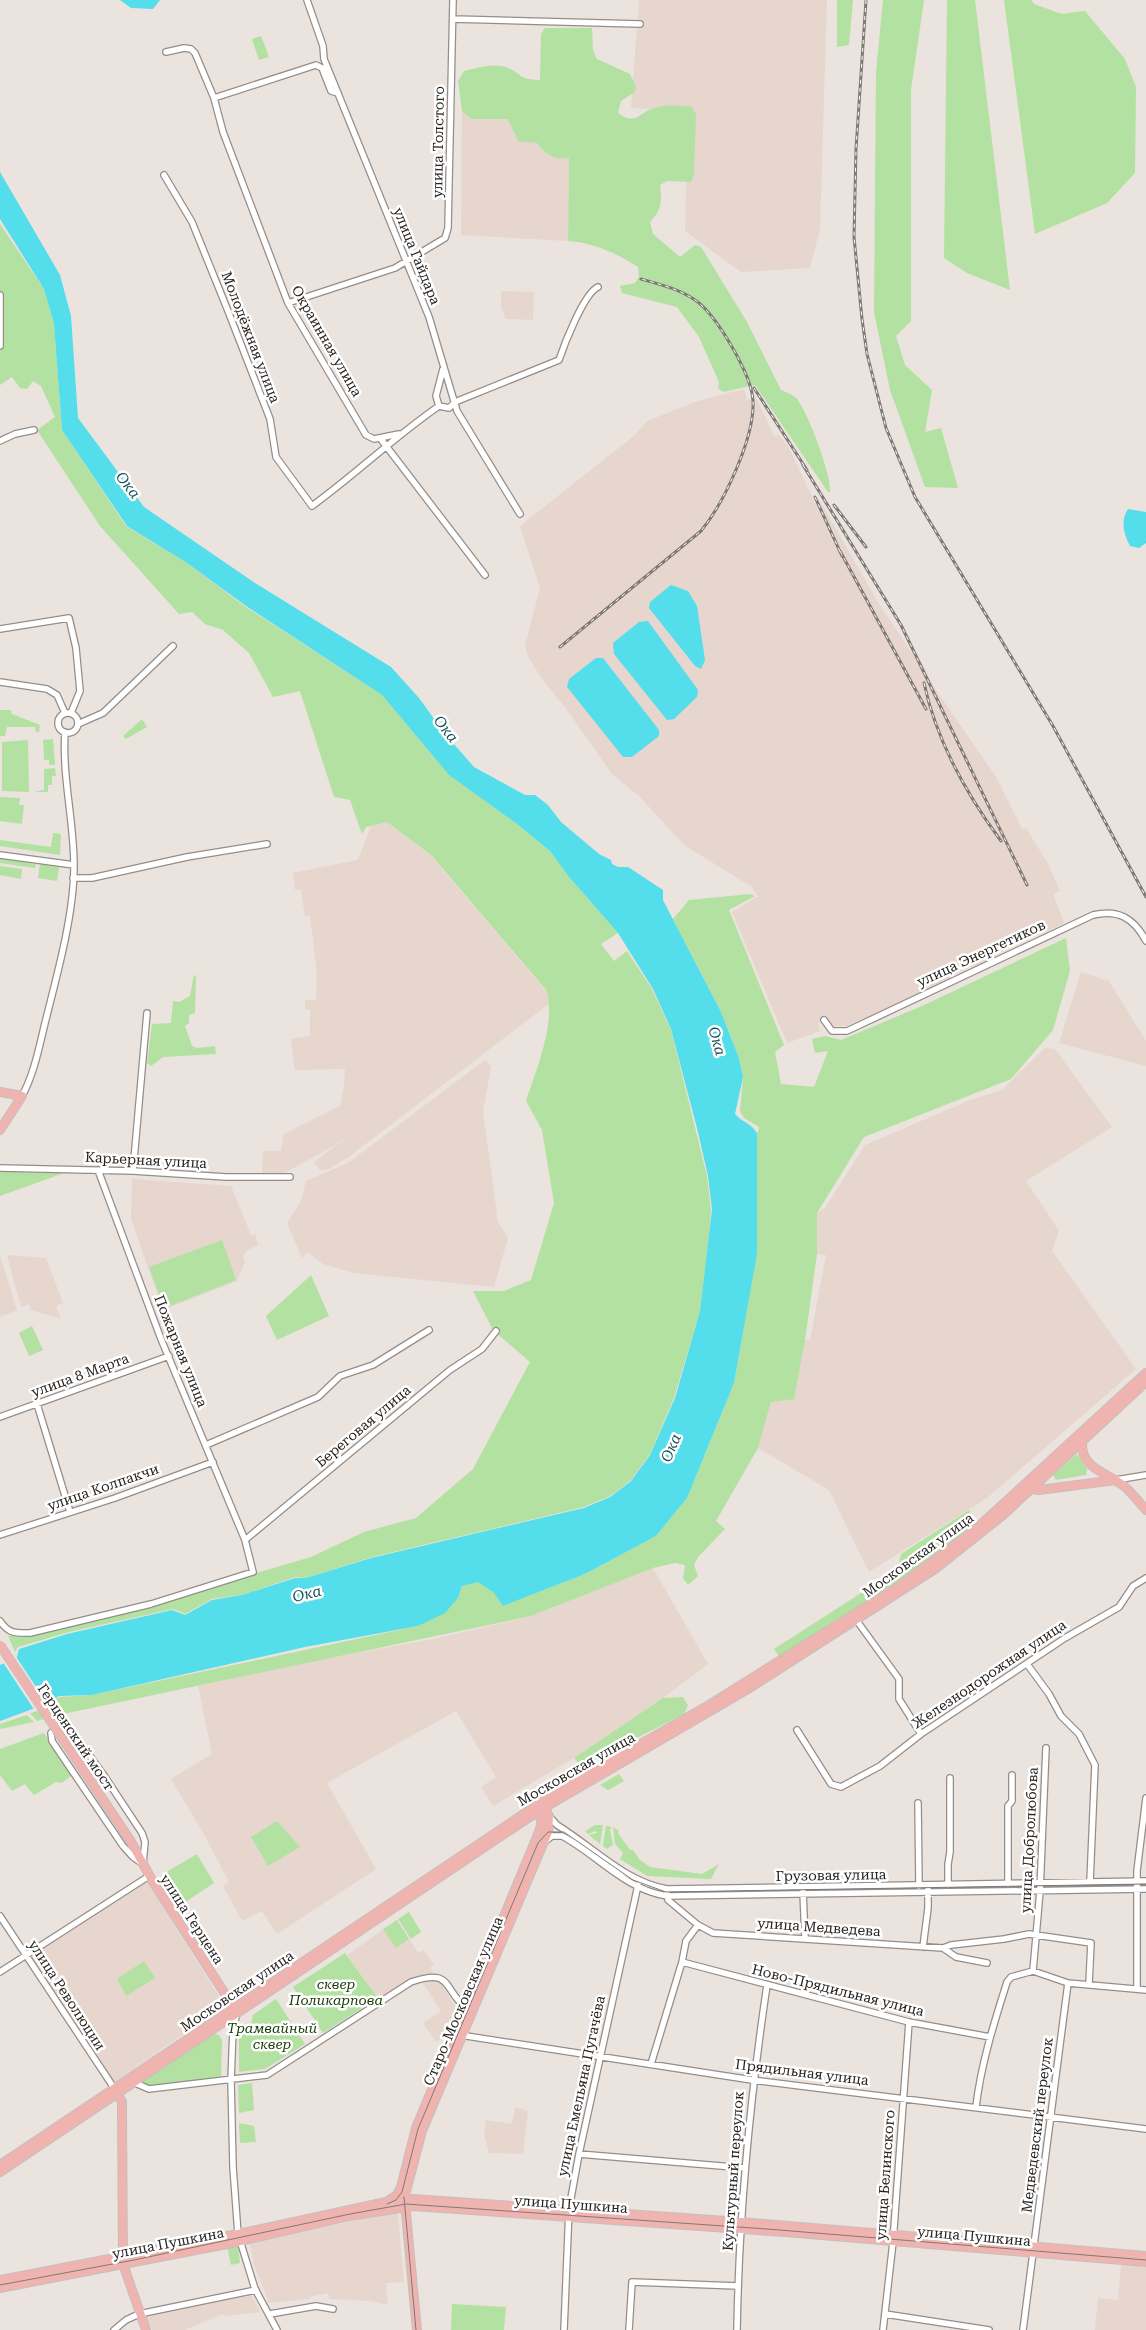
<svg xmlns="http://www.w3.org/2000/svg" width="1146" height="2330" font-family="'Roboto Serif',serif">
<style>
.built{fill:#e6d6cd}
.green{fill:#b3e1a1}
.water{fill:#54ddeb}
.pier{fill:#ebe3de}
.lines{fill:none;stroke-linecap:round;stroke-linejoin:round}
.minor-casing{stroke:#958d89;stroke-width:8}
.major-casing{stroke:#c2c1c1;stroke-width:10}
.minor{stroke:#fff;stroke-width:5.5}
.major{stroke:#efb4af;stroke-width:8}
.tram{stroke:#7f7976;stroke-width:1}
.rail-casing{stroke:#7f7976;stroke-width:3}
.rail{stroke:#fff;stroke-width:1;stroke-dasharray:4;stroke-linecap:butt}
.major-bridge-casing{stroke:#c2c1c1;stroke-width:10;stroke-linecap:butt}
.major-bridge{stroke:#efb4af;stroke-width:8}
.labels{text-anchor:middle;stroke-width:5;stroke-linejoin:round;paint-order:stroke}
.street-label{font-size:14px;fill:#262321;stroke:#fff}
.park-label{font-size:14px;font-style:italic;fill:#183b05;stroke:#fff}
.water-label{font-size:15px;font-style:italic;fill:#155056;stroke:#fff}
</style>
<rect width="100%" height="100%" fill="#ebe3de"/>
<!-- built -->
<path class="built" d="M639 0H827L820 229 810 268 741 272 685 231 688 111 631 108Z
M511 109 569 158 568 241 461 235 462 111Z
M501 291 534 292 533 320 506 319 501 308Z
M744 389 747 400 757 399 774 436 779 435 790 450 815 503 820 501 877 601 917 661 920 660 934 687 996 777 1022 829 1026 828 1048 864 1060 891 1053 894 1064 923 990 957 991 959 972 968 970 964 966 965 967 969 957 973 956 971 950 973 951 978 847 1026H833L827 1019 818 1023 820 1031 787 1043 732 912 758 896 752 887 684 845 639 796 612 774 565 707 544 682 529 658 525 646 540 588 520 526 635 435 647 421 698 401Z
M387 822 431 856 545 990 550 1003 350 1156 327 1170H320L314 1162 359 1128 335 1145 281 1175H262L263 1151H281L284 1134 340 1106 344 1087 345 1069 295 1070 291 1039 310 1036V1010L305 1009V1000H316L317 973 310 916H305L301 890H295L293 873 358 860 371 826Z
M1081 972 1109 981 1146 1041V1066L1059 1043Z
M1045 1048 1055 1049 1112 1127 1026 1181 1059 1231 1052 1251 1136 1369 987 1498 869 1572 829 1490 758 1448 771 1402 794 1398 805 1340H810L826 1255 817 1254V1213L825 1208 865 1145 970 1100 1002 1090Z
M485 1060 491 1067 483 1111 498 1222 508 1238 494 1287 354 1273 323 1264 308 1252 302 1258 287 1223 301 1201 306 1181 348 1163Z
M132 1179 231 1186 251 1235 255 1234 258 1245 248 1250 243 1256 245 1262 237 1281 163 1310 131 1219Z
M7 1255 46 1258 63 1303 56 1306 61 1319 31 1310 29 1304 21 1307Z
M0 1256 17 1310 0 1317Z
M653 1568 708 1664 663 1698 574 1758 493 1806 481 1787 496 1777 456 1711 327 1783 376 1869 277 1934 262 1911 242 1921 223 1886 229 1882 205 1836 171 1779 212 1754 198 1686 317 1660 434 1639 531 1616Z
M147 1882 225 2006 114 2082 32 1956Z
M397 1920 418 1953 424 1950 434 1965 430 1968 457 2009 449 2033 436 2042 423 2023 441 2011 418 1975 379 1999 347 1955Z
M515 2107 528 2111 523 2154 489 2153 484 2135 486 2120 512 2124Z
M396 2212 398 2214 404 2282 386 2283 388 2305 371 2301 329 2299 328 2293 313 2296 309 2299 269 2303 254 2264 249 2242Z
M1121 2264 1146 2267V2330H1095L1098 2298 1118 2300Z
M251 2294 260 2312 225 2316 222 2314 185 2330H152L146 2317Z"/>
<!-- green -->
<path class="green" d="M837 0H853L849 45 837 47Z
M883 0H924L911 90V321L896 336 905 365 932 390 925 432 941 428 958 488 925 487 890 390 874 312 876 72Z
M947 0H975L1010 290 967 273 944 258Z
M1004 0H1031L1034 4 1062 14 1085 11 1125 59 1136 87 1135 173 1107 203 1035 234Z
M545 28H592L593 50 597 59 630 74 636 86 635 92 621 101 618 113C635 126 639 113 654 108 666 104 679 106 691 106L696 114 694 174 691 182 667 181 660 185C662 202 662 209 650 222L653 234 680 257 695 245 701 247 747 322 781 390C785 392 792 394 795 397 806 406 833 479 830 492H828L755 385 723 392 718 388 719 382 699 337 677 307 622 293 620 286 635 283 639 277 638 267C618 254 592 242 568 241L569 158C553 160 547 155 537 143L518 141 508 119H472L462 111 458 81 464 71C477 68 496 62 508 68 525 75 516 79 540 80L541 34Z
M261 36 269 57 259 60 252 39Z
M0 224 44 289 54 324 62 430 126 526 187 563 243 605 382 695 449 775 517 824 550 851 569 877 618 933 601 944 614 961 627 951 652 989 671 1030 707 1176 711 1209 709 1236 700 1311 674 1398 650 1454 631 1480 610 1496 584 1507 372 1557 306 1578 295 1577 242 1595 212 1599 185 1614 173 1609 69 1632 18 1647 15 1652 8 1636 151 1604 311 1557 364 1532 416 1518 473 1469 530 1362 493 1330 473 1291H504L531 1280 554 1203 542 1130 526 1101C536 1071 557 1020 546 990L432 856 387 822 366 827 362 834 350 800 334 797 300 691 273 697 249 653 223 630 205 624 192 612 179 614 100 526 37 430 55 417 41 386 33 381 27 389 20 388 12 377 0 385Z
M0 710H11L12 714 40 725 39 732H36L35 727H7L5 736H0Z
M142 719 147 727 126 739 123 736Z
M53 739 55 765H49V760H44L43 740Z
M28 740 29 792 2 791V742Z
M55 768 56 776H52V785H48V792H34L44 790V769Z
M0 797 20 798 19 805H24L22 824 0 821Z
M53 833 61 834 60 855 0 846V840L51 847Z
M0 858 36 864 35 868 0 863Z
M40 864 59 867 57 881 38 878Z
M0 866 22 869 21 879 0 875Z
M750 894 755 896 729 910 784 1045 775 1052 781 1084 814 1087 828 1051 815 1053 812 1039 825 1036 841 1040 922 1006 1066 938 1070 971 1053 1030 1011 1079 864 1137 817 1213V1254L805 1340 794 1399 771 1402 758 1448 716 1521 725 1529 698 1557 694 1565 698 1576 688 1585 683 1578 685 1565 675 1563 653 1568 531 1616 58 1715 37 1721 30 1713 38 1711 37 1709 59 1697 92 1695 418 1626 458 1598 462 1586 478 1581 493 1592 503 1606 585 1574 656 1536 687 1498 734 1383 757 1252 756 1139 759 1127 744 1118 740 1111 743 1077 739 1058 721 1012 673 919 689 900Z
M194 975 196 976 195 1013 189 1015V1023L185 1026 192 1046 197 1048 215 1046 216 1054 163 1057 151 1066 147 1063 152 1024 171 1023 173 1001 179 1002 190 996Z
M0 1172 64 1173 0 1196Z
M222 1240 236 1280 164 1308 149 1267Z
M311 1275 329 1316 277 1340 266 1316Z
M32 1326 43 1350 29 1356 19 1333Z
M1077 1454 1087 1469 1086 1475 1056 1480 1053 1475Z
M969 1510 975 1525 902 1581 779 1657 774 1649 897 1570 901 1554Z
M683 1697 688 1705 684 1714 581 1766 574 1758 663 1698Z
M27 1715 34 1722 0 1729V1724Z
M44 1733 72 1775 62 1783 56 1782 34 1795 25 1784 12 1791 0 1775V1749Z
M619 1774 624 1781 608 1790 600 1785Z
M277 1821 300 1847 268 1866 251 1837Z
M595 1825H603L600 1844 589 1835 597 1833 596 1831 588 1834 585 1831Z
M606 1826 612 1827 610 1830 613 1845 607 1849 603 1846Z
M613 1827 619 1831 618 1833 630 1850H633L640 1860 650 1867 702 1874 719 1864 711 1879 647 1876 620 1859 623 1853 615 1844Z
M197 1854 214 1883 181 1905 163 1874Z
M409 1912 421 1932 411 1939 398 1919Z
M397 1920 409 1939 396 1948 383 1929Z
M345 1953 378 1998 323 2033 293 1987Z
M144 1961 155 1978 126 1996 117 1979Z
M276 1999 305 2044 265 2069 239 2072V2031L250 2028 253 2015Z
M213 2033 219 2035 222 2040 221 2077 147 2086 143 2081Z
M252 2083 254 2110 239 2113 238 2085Z
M239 2123 254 2126 256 2142 240 2143Z
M238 2244 240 2263 231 2265 227 2246Z
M452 2304 506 2307 504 2330H451Z"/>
<!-- water -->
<path class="water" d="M120 0H160L153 9 131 8Z
M0 172 60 275 71 316 78 418 144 507 255 583 391 667 419 698 445 734 474 767 525 795H535L548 805 561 822 599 854 611 860 612 864 618 867H628L663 890V900L721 1012 739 1058 743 1077 735 1114C742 1122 751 1123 757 1133V1254L734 1383 687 1498 656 1536 585 1574 503 1606 493 1592 478 1582 462 1586 458 1598 445 1613 418 1626 305 1647 92 1695 59 1696 46 1704 0 1721V1665L17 1657 19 1649 67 1634 172 1610 185 1615 212 1600 242 1595 295 1578H306L371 1558 584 1508 610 1497 631 1481 650 1455 675 1398 700 1311 712 1209 708 1176 698 1132 671 1029 653 989 618 933 569 877 550 851 517 824 449 775 382 695 246 606 187 563 127 526 62 430 54 324 44 289 0 219Z
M1128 509 1146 512V543L1139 548 1130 546C1124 535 1120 520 1128 509Z
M671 585 688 591 697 606 705 660 701 669 695 666 649 608 650 602Z
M648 621 698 690 697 697 674 719 667 720 614 654 613 643 639 622Z
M596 658H603L659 730V736L632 757H623L567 687 569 679Z"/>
<!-- pier -->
<path class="pier" d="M15 1655 48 1705 35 1711 2 1661Z"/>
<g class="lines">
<!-- minor casing -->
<g class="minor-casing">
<path id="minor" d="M307 0 323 46 324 59 429 317 457 411 520 514
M453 19 640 24
M166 52 184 48 191 49 195 53 214 98 223 132 288 303 366 435 374 439 399 434
M214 98 316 65 322 68 331 91 338 93
M164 175 192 222 228 311 270 419 276 457 312 506C356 474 394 437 439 406
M0 295V346
M288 303 395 268 445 238 448 228 453 0
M443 369 436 396 439 406 449 408 455 402 559 360C564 345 584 293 598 287
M380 438 485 575
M0 441 15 434 34 430
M0 629 69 618 76 648 80 691 71 713
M0 682 47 689 57 695 65 713
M58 723a10 10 0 1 1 20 0a10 10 0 1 1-20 0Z
M78 724 103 713 173 646
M0 855 74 865
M73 878H92L187 857 267 844
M824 1020 832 1031H847L1093 915C1118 909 1134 918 1146 941
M22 1096C34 1074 39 1048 45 1023 57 975 74 915 74 866 74 821 62 777 65 732
M0 1168 133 1171 226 1177H290
M133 1171 147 1013
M37 1404 70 1512
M0 1417 169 1356
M206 1445 318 1397 340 1376 373 1365 429 1330
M1116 1480 1146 1475
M0 1535 115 1498 213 1462
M245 1540 450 1370 482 1349 496 1331
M0 1621C9 1634 15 1633 30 1633L151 1604 253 1572 245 1540 161 1339 98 1170
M857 1621 899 1679V1699L921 1734
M1027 1664 1049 1694 1061 1716 1079 1734 1095 1765 1090 1882
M58 1726 68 1728 76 1737 103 1774 142 1833 145 1842 143 1864 133 1857 123 1846 52 1741 51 1733Z
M797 1730 831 1784 841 1787 880 1766 921 1734 1065 1638 1119 1607 1133 1586 1146 1578
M918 1803 919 1886
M549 1816 557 1825C593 1847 625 1882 667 1889L1146 1881
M544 1842 552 1836H562C598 1855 624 1889 667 1896L1146 1889
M1008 1884V1806L1012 1801V1775
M948 1885V1864L950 1852V1778
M803 1892 805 1938
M667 1894 668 1900 698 1925 713 1933 943 1948 956 1957 987 1963
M0 1916 114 2088
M923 1947 928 1908V1890
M943 1948 951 1945 1004 1939 1029 1934 1091 1943 1089 1984
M682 1962 909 2022 990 2037
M1033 1971 1040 1891 1046 1748
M0 1972 149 1876
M1137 1989V1871L1146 1798
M237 2013 233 2029 231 2080 233 2167 238 2234 255 2289 277 2330
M460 2035 752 2080 1146 2129
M651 2064 682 1962 686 1941 698 1925
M135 2083 149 2089 267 2075 411 1982C453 1968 442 1988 466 2008
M976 2107C981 2064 994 2023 1007 1982L1011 1977 1033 1971 1068 1983 1146 1990
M579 2154 745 2168
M270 2314 316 2306 333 2309
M885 2314 989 2330
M114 2330 126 2320 139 2314 256 2290
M564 2330 569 2209 579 2154 638 1885
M629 2330 632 2282 738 2286
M737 2330C739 2214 750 2099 767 1985
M883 2330 893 2242 909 2022
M1023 2330 1068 1983"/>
</g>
<!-- major casing -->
<g class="major-casing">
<path id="major" d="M0 1092 22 1096 0 1130
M1082 1443C1081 1469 1108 1473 1124 1486 1132 1493 1139 1502 1146 1510
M1028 1488 1039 1490 1116 1480
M130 1840 153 1882 236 2011
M116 2090 122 2102V2110L123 2264 146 2330
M0 2165 558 1791 709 1705 901 1585 976 1529 1146 1373
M0 2172 537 1812 748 1689 935 1569 1003 1515 1146 1382
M404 2199 422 2131 548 1832 549 1816 542 1804
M388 2201 397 2195 401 2187 416 2128 539 1832 542 1821 534 1808
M405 2203 417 2330
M0 2280 238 2234 386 2202 413 2199 741 2222 1146 2256
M0 2288 232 2243 349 2216 413 2206 785 2232 1146 2262"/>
</g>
<!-- minor -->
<use href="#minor" class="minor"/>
<!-- major -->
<use href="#major" class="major"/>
<!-- tram -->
<path class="tram" d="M404 2197 416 2330
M387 2204 396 2200 402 2192 418 2129 538 1843 548 1832H564L633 1880 666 1892 1146 1884
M0 2285 134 2260 350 2214 406 2204 767 2229 1146 2260"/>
<!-- rail casing -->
<g class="rail-casing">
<path id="rail" d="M866 0 856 149 854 237 862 319 867 354 886 428 915 497 1053 726 1146 897
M754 388 807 470
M803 465 901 625 1027 885
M815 497 842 556
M834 505 866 547
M840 551 926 709
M560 647 701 531C724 503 755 437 753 401 752 375 716 314 695 300 679 289 659 284 641 279
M924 683C936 739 967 795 1001 841"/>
</g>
<!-- rail -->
<use href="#rail" class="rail"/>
<!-- major-bridge casing -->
<g class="major-bridge-casing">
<path id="major-bridge" d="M0 1645 130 1840"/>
</g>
<!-- major-bridge -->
<use href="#major-bridge" class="major-bridge"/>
</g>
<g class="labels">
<!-- street labels -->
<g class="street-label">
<text transform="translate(438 142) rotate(-89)" y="5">улица Толстого</text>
<text transform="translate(417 256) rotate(68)" y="5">улица Гайдара</text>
<text transform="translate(251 337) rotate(69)" y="5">Молодёжная улица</text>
<text transform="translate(327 341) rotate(60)" y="5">Окраинная улица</text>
<text transform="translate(981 953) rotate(-25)" y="5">улица Энергетиков</text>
<text transform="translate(146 1160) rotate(3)" y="5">Карьерная улица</text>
<text transform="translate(181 1351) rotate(68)" y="5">Пожарная улица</text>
<text transform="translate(80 1375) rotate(-20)" y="5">улица 8 Марта</text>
<text transform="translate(363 1426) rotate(-40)" y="5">Береговая улица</text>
<text transform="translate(103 1487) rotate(-19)" y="5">улица Колпакчи</text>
<text transform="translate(918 1555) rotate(-36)" y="5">Московская улица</text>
<text transform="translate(989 1674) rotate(-34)" y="5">Железнодорожная улица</text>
<text transform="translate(76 1737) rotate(56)" y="5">Герценский мост</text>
<text transform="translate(576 1769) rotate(-30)" y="5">Московская улица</text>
<text transform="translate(1029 1840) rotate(-87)" y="5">улица Добролюбова</text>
<text transform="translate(831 1875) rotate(-1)" y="5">Грузовая улица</text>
<text transform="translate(192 1919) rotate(57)" y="5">улица Герцена</text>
<text transform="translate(819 1927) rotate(4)" y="5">улица Медведева</text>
<text transform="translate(838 1990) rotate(14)" y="5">Ново-Прядильная улица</text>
<text transform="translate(237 1991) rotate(-34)" y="5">Московская улица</text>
<text transform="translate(67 1995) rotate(57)" y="5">улица Революции</text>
<text transform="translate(463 2001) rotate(-67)" y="5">Старо-Московская улица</text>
<text transform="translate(802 2072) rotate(7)" y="5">Прядильная улица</text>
<text transform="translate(581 2086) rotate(-78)" y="5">улица Емельяна Пугачёва</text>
<text transform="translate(1037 2125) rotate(-83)" y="5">Медведевский переулок</text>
<text transform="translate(733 2171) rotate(-86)" y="5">Культурный переулок</text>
<text transform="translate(885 2175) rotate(-86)" y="5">улица Белинского</text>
<text transform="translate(571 2204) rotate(4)" y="5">улица Пушкина</text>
<text transform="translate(974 2236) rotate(5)" y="5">улица Пушкина</text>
<text transform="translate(168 2243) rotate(-11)" y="5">улица Пушкина</text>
</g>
<!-- park labels -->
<g class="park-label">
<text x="336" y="1989">сквер<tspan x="336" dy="16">Поликарпова</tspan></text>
<text x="272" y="2033">Трамвайный<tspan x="272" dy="16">сквер</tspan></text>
</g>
<!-- water labels -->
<g class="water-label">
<text transform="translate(128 485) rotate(52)" y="5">Ока</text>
<text transform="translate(446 729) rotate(51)" y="5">Ока</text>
<text transform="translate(717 1041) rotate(74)" y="5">Ока</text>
<text transform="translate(671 1448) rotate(-67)" y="5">Ока</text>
<text transform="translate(307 1594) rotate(-14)" y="5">Ока</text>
</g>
</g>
</svg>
